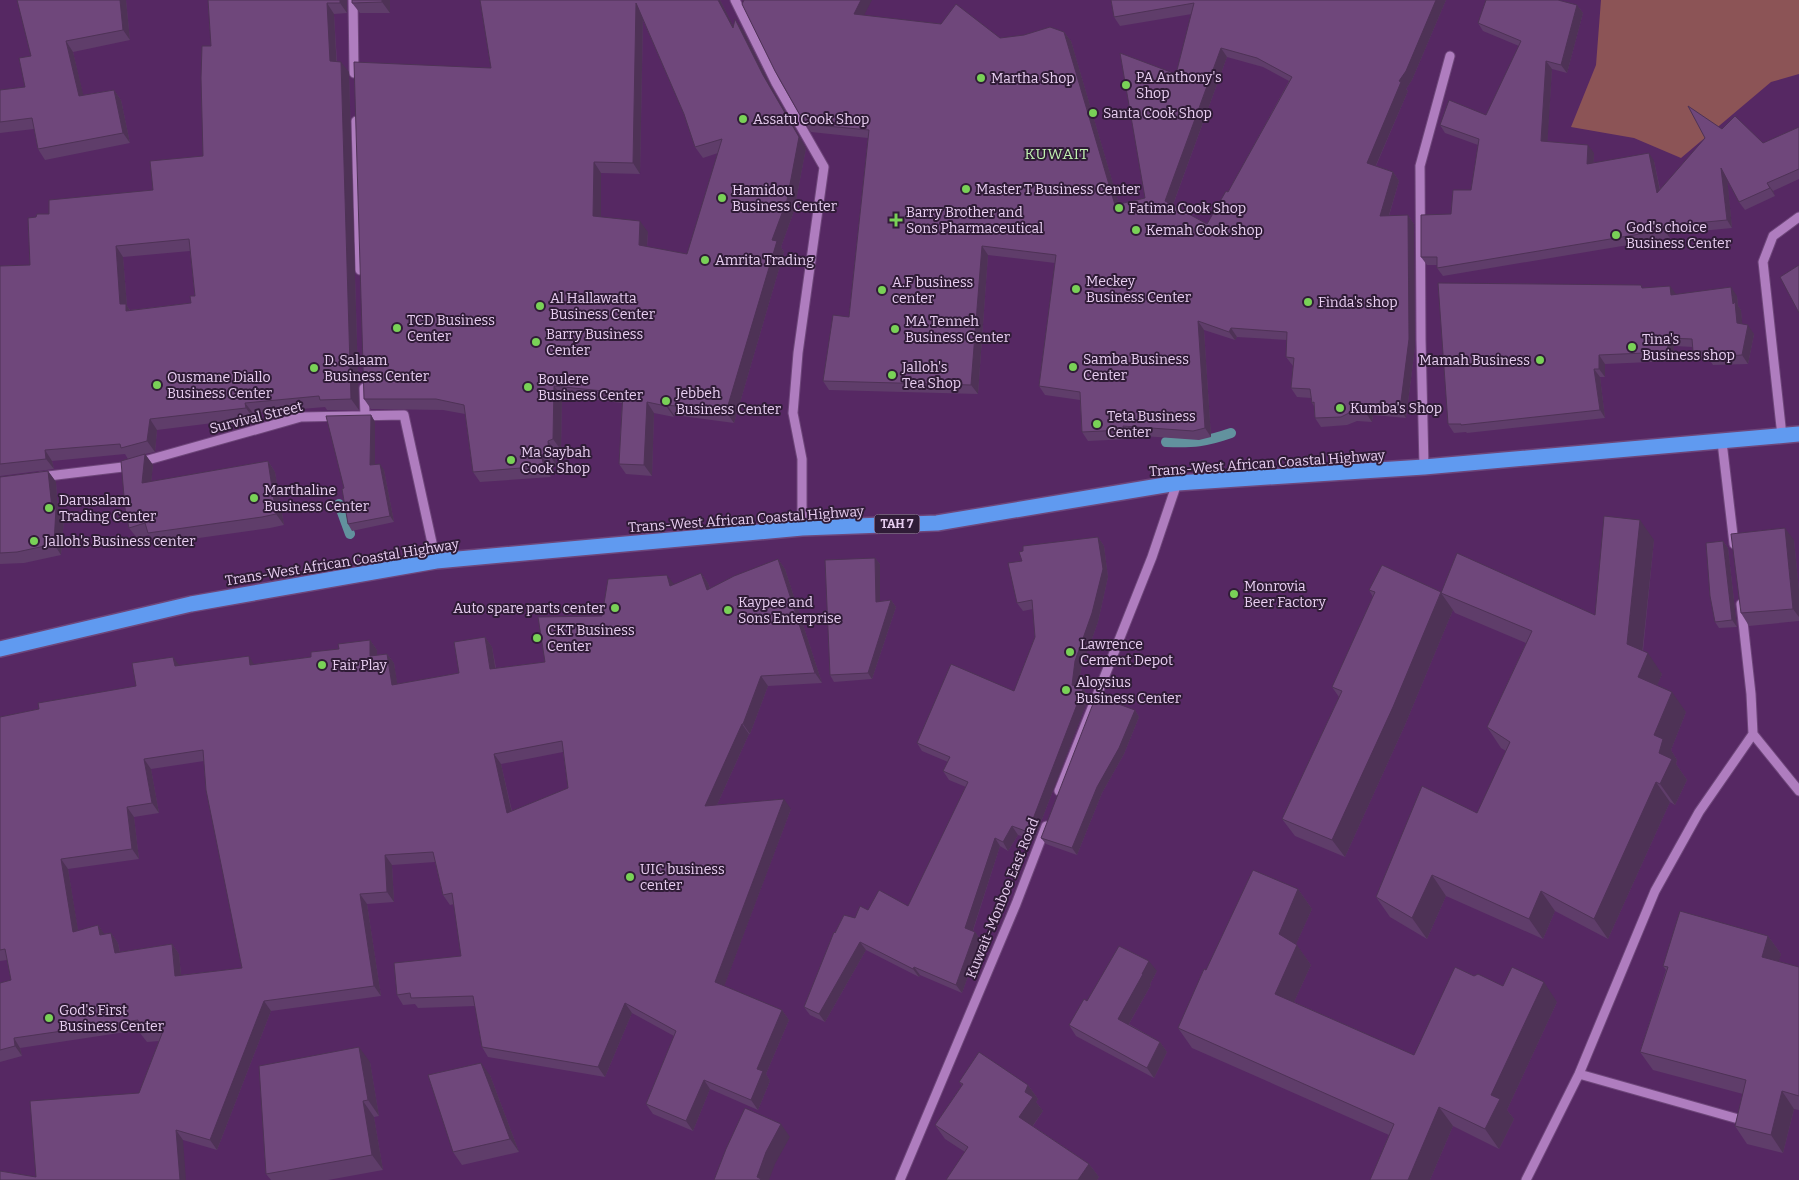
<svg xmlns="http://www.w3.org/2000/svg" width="1799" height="1180" font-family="Bitter,serif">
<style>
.green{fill:#8c5456}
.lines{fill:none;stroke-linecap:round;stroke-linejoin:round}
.stream{stroke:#62929e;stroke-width:10}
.minor-casing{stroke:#6e467a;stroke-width:11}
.highway-casing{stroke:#6e467a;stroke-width:18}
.minor{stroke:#af7dbf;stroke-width:9}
.highway{stroke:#609af0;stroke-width:15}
.wall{fill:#5f3d6a;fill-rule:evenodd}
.shaded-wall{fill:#4e3256}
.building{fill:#6f477b;stroke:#4e3256;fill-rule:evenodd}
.poi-dot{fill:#79d157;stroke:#301c37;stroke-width:2}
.labels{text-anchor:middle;stroke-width:4;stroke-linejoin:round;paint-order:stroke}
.shield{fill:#301c37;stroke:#b199b9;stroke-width:1}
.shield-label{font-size:12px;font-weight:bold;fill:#e8cef1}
.poi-label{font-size:14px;fill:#e8cef1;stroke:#301c37;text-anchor:start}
.street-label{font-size:14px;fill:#e8cef1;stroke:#301c37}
.neighbourhood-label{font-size:15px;letter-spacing:1px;fill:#c1f2b1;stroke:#301c37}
</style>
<rect width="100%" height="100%" fill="#562863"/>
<!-- green -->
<path class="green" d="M1601 0H1799V74L1771 82 1681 158 1634 138 1571 127 1596 65Z"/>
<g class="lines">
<!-- stream -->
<path class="stream" d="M1166 442C1194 443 1205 442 1231 433
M339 504 350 534"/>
<!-- minor casing -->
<g class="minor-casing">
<path id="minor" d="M353 0 354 73
M735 0 776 83 824 167 798 353 793 413 802 459V528
M356 121 360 270
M364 388 365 415
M1782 436 1763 262 1773 236 1799 217
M1722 442 1734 544
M1424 467 1421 340 1420 166 1450 56
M40 477 123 467 301 417 404 415 436 561
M1741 604 1751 694 1753 734 1799 791
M1059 791 1152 557 1177 483
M1579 1074 1742 1120
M900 1180 1016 904 1046 826
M1526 1180 1579 1074 1655 891 1699 812 1753 734"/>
</g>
<!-- highway casing -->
<g class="highway-casing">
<path id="highway" d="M0 649 191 604 436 561 802 528 937 523 1177 483 1424 467 1799 434"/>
</g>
<!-- minor -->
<use href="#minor" class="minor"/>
<!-- highway -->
<use href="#highway" class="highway"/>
</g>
<!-- wall -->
<path class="wall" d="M126 0 130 40 73 52 83 95 114 90 121 100 130 143 45 160 38 149 34 129 0 133V90L25 87 31 56Z
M208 0H347V13L334 14 337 62 349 72 359 410H327L325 407 253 413V418L157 430 155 452 145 454 153 465 151 482 268 461 275 472 284 525 270 528 156 544 149 535 137 538 129 528 128 459 125 454 52 461 54 469 0 476V266L30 265 36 217 153 190 203 156 211 46ZM190 251 195 296 191 303 130 310 127 306 123 257Z
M390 0V13H360L352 3Z
M480 0H720L733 26 743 30 771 86 806 148 794 211 781 247 784 252 734 423 674 415V417L654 413 652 476 626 474 619 464 622 403 562 396 561 450 555 451 556 465 548 466 551 477 480 482 473 472 465 414 443 410 371 409 364 399 491 68ZM643 20 684 114 695 147 703 158 718 153 687 254 647 247 648 232 601 217V173L640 174Z
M872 0 864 15 1000 38 1064 32 1071 41 1119 204 1145 198 1176 74 1192 14 1120 26 1114 17 1111 0H1446L1412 80 1406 89 1408 91 1376 166 1393 172 1399 181 1389 216 1408 215 1414 224 1415 347 1406 418 1373 415 1372 422 1357 421 1347 425 1321 427 1315 418 1314 406 1312 403 1311 398 1297 397 1291 388 1293 366 1286 357 1287 340 1237 337 1235 340 1204 330 1211 437 1199 440 1129 435V439L1088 441 1082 432 1080 400 1045 395 1039 386 1055 263 988 255 978 394 829 390 823 381 849 317 868 138 811 132 805 124ZM1227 57 1263 67 1289 81 1228 192 1207 224 1173 205Z
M1577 5 1583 13 1567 73 1552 69 1547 142 1594 153 1593 163 1654 161 1660 189 1722 129 1763 143 1799 127V179L1773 191 1775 196 1745 210 1739 202 1727 179 1732 228 1669 234 1670 238 1443 276 1437 268V265H1427L1421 257 1451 214 1471 190 1478 145 1445 133 1440 125 1486 115 1519 46 1483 31 1478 23Z
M1643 288 1676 294V295L1737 296 1738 306 1741 310 1742 324 1754 334 1748 364 1713 365 1709 359H1699L1693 351V347L1674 346 1673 361 1605 364V377H1600L1605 418 1467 433 1466 432 1454 433 1448 424Z
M371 415 375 422V464L384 470 394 522 352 531 348 524Z
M48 471 56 482 58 511 64 518 61 555 24 563 0 564V477Z
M1098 537 1104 546 1108 577 1098 622 1081 669 1078 687 1083 689 1089 697 1034 840 1018 835 1008 851 1000 846 973 931 975 932 981 940 962 993 920 975 919 977 866 950 825 1022 810 1015 804 1007 835 933 855 918 868 910 908 906 966 787 949 780 943 771 948 762 922 751 917 743 1014 691 1035 637 1033 609 1023 611 1017 603 1022 561Z
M1654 540 1643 651 1662 674 1657 685 1686 712 1671 750 1677 760 1676 764 1687 780 1675 805 1670 802 1608 939 1555 911 1543 939 1446 896 1427 939 1390 917 1376 897 1477 813 1506 751 1501 748 1487 727 1526 643 1455 613 1453 610 1405 725 1345 857 1295 836 1282 819 1339 697 1332 687 1373 597 1369 590 1441 592 1595 615Z
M1794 540 1799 590V621L1749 626 1741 613Z
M1723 541 1728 548 1737 627 1719 628 1715 622Z
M875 558 880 564V601L891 600 896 607 872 679 834 682 830 675Z
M778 559 785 569 822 683 768 686 750 734H749L717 805 791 809 724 986 782 1010 789 1020 766 1074 770 1081 758 1110 710 1089 693 1131 653 1114 646 1104 674 1036 632 1013 605 1077 488 1057 482 1047 475 1006 418 1008 415 1004 403 1005 397 995 461 956 454 904 450 905 443 895 435 862 392 865 394 902 367 904 381 996 271 1011 217 1150 183 1140 36 1177 139 1093 159 1041 147 1042 140 1033 139 1030 20 1048 22 1056 0 1062V983L11 980 7 960 0 961V717L39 709 136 686 173 657 179 666 255 664 311 657 370 640 377 650V655L387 654 394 663 397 684 459 673 485 637 492 647 496 668 545 662 602 616 701 573 708 583 710 588ZM563 752 568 788 512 811 501 764ZM204 761 242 968 181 975 179 954 172 944 120 952 118 943 111 933 104 934 98 925 78 931 68 869 139 859 134 817 159 813 151 769Z
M1135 710 1139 717 1124 754 1102 793 1077 855 1046 844 1041 838Z
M1298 889 1312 909 1296 944 1311 965 1294 1002 1414 1055 1474 976 1503 986 1557 1002 1507 1110 1514 1119 1499 1149 1453 1126 1430 1180H1370L1389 1135 1192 1048 1178 1028 1206 970Z
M1768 936 1781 954 1778 962 1799 967V1110L1794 1109 1783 1153 1747 1144 1735 1126 1743 1094 1653 1070 1640 1052 1666 970 1663 966Z
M1157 971 1150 984 1151 985 1129 1024 1160 1042 1167 1052 1154 1078 1076 1036 1069 1025 1087 1001Z
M370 1062 379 1116 374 1117 383 1170 328 1180H271L266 1174Z
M490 1075 519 1152 462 1165 453 1152Z
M959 1082 1028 1085 1038 1099 1036 1102 1043 1111 1033 1126 1089 1164 1099 1177 1097 1180H946L965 1152 945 1139 935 1125 962 1085Z"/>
<!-- shaded-wall -->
<path class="shaded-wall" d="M120 0H126L130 40 123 30Z
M340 0H347V13L340 3Z
M382 0H390V13L382 2Z
M718 0H720L740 39 733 28Z
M861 0H872L860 23 854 14Z
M1436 0H1446L1412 80 1406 89 1408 91 1373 172 1367 163 1399 81Z
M327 3 334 14 337 72 330 61Z
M636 3 643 14 640 174 633 163Z
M1577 5 1583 13 1567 73 1561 65Z
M735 19 743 30 771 86 806 148 794 211 781 247 784 252 734 423 726 412 772 240 763 75Z
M1064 32 1071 41 1122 214 1115 205Z
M66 41 73 52 86 106 79 96Z
M1221 48 1227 57 1171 210 1165 201Z
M1546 61 1552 69 1547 149 1541 141Z
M341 62 349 72 359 410 351 399Z
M114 90 121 100 130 143 123 133Z
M1588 145 1594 153 1593 172 1587 164Z
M1649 153 1654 161 1662 201 1657 193Z
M594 162 601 173V226L593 216Z
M1721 168 1727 176 1732 228 1727 220Z
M1393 172 1399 181 1386 225 1380 216Z
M1767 183 1773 191 1775 196 1770 188Z
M1408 215 1414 224 1415 347 1406 418 1400 409Z
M640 221 648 232 646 256 639 245Z
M1664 226 1669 234 1670 238 1664 230Z
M116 246 123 257 127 306 133 315 134 321 120 304Z
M982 246 988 255 978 394 971 385Z
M1670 286 1676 294 1677 304 1671 295Z
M1731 287 1737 296 1738 306 1741 310 1743 331 1737 323 1733 304Z
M1198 321 1204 330 1211 437 1205 428Z
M1748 325 1754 334 1748 364 1742 355Z
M1231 328 1237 337 1235 340 1229 332Z
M1669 338 1674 346 1673 361 1667 352Z
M1599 355 1605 364V377L1599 369Z
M1594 369 1600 377 1605 418 1600 410Z
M554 386 562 396 561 450 553 439Z
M647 402 654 413 652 476 644 465Z
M245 403 253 413V418L246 408Z
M667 405 674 415V417L666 406Z
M1367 406 1373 415 1372 422 1366 413Z
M371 415 375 422V471L370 465Z
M150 419 157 430 155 452 147 441Z
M1123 426 1129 435V439L1123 430Z
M548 441 555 451 556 465 549 454Z
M45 450 52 461 54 469 46 459Z
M145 454 153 465 150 494 142 483Z
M541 455 548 466 551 477 544 466Z
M268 461 275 472 284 525 276 514Z
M380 464 384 470 394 522 390 516Z
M48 471 56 482 58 511 64 518 61 555 54 544Z
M1640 520 1654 540 1641 664 1627 644Z
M1785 528 1794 540 1799 590V617L1793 609Z
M1098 537 1104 546 1108 577 1098 622 1081 669 1077 693 1072 685 1075 661Z
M1723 541 1728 548 1737 627 1732 620Z
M875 558 880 564V608L876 602Z
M778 559 785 569 822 683 815 673Z
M701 573 708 583 714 600 707 590Z
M667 575 674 584 670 586Z
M1441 593 1453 610 1405 725 1345 857 1332 840Z
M891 600 896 607 872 679 868 673Z
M485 637 492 647 497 679 490 669Z
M370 640 377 650V666L370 656Z
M1648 653 1662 674 1652 697 1638 677Z
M387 654 394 663 399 695 392 685Z
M249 656 255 666 250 665Z
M173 657 180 666H175Z
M761 676 768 686 750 734 743 724Z
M1083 689 1089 697 1034 840 1028 832Z
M1672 692 1686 712 1671 750 1677 760 1676 764 1687 780 1675 805 1660 784 1659 753 1654 735Z
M1135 710 1139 717 1124 754 1102 793 1077 855 1072 848 1097 787Z
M742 724 749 734 712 816 705 806Z
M494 754 501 764 514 822 507 813Z
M144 759 151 769 159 813 152 803Z
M1656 782 1670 802 1608 939 1594 919Z
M784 799 791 809 722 992 715 982Z
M127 807 134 817 139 859 132 849Z
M1012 826 1018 835 1008 851 1003 842Z
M995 838 1000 846 971 936 965 928Z
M385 855 392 865 394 902 387 892Z
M61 859 68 869 80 942 73 932Z
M1432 875 1446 896 1427 939 1412 918Z
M1298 889 1312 909 1292 953 1279 934Z
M1541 891 1555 911 1543 939 1529 919Z
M360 894 367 904 381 996 374 986Z
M98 925 105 935H100Z
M975 932 981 940 962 993 956 985Z
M111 933 118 943 122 963 115 953Z
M1768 936 1781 954 1775 975 1762 957Z
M860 942 866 950 825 1022 819 1014Z
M172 944 179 954 182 986 175 976Z
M1297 945 1311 965 1289 1013 1275 994Z
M1149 961 1157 971 1150 984 1151 985 1126 1029 1118 1019Z
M914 967 920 975 919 977 913 969Z
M1544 982 1557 1002 1507 1110 1514 1119 1499 1149 1485 1129 1491 1095Z
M264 1001 271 1011 217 1150 210 1140Z
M625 1003 632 1013 605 1077 598 1067Z
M782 1010 789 1020 766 1074 770 1081 758 1110 751 1100 757 1069Z
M14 1038 20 1048 22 1056 15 1046Z
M1160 1042 1167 1052 1154 1078 1147 1068Z
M359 1047 370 1062 379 1116 368 1100Z
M481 1063 490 1075 519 1152 510 1139Z
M704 1080 710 1089 693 1131 686 1121Z
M1028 1085 1038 1099 1036 1102 1043 1111 1029 1131 1019 1117 1025 1092Z
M1782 1091 1794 1109 1783 1153 1771 1135Z
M363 1101 374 1117 383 1170 372 1155Z
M1439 1107 1453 1126 1430 1180H1408Z
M781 1124 790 1137 775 1164 769 1180H759L757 1177 766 1152Z
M176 1130 183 1140 186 1180H180Z
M1089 1164 1099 1177 1097 1180H1078Z"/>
<!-- building -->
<path class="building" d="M17 0H120L123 30 66 41 79 96 114 90 123 133 38 149 32 118 0 122V90L25 87 19 58 31 56Z
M208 0H340V3H327L330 61 341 62 351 399 320 400 319 396 245 403 246 408 150 419 147 441 121 448 120 444 45 450 46 459 0 464V266L30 265 28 218 36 217 37 214H49V200L153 190 150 161 203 156 201 78 202 46H211ZM189 239 195 296H190L191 303 126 311V304H120L116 246Z
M352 0H382V2L352 3Z
M480 0H718L733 28 735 19 763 75 799 137 787 200 772 240 777 241 726 412 667 405 666 406 647 402 644 465 619 464 623 393 554 386 553 439 548 441 549 454 541 455 544 466 473 472 464 405 436 399H364L354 62 491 68ZM636 3 684 114 695 147 722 139 687 254 639 245 640 221 593 216 594 162 633 163Z
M744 0H861L854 14 941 24 956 4 1000 38 1024 35 1050 27 1064 32 1115 205 1145 198 1120 53 1176 74 1194 3 1114 17 1111 0H1436L1406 71 1399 81 1401 82 1367 163 1393 172 1380 216 1408 215 1409 339 1400 409 1367 406 1366 413 1351 412 1341 417 1315 418 1314 402 1312 403 1310 389 1291 388 1294 358 1286 357 1287 332 1231 328 1229 332 1198 321 1205 428 1193 431 1123 426V430L1082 432 1080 392 1039 386 1056 255 982 246 971 385 823 381 833 315 849 317 869 130 805 124 775 71 742 4ZM1221 48 1257 58 1292 77 1228 192 1226 191 1207 224 1165 201Z
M1486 0H1558L1577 5 1561 65 1546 61 1541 141 1588 145 1587 164 1649 153 1657 193 1705 138 1688 106 1722 129 1735 116 1763 143 1799 127V169L1767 183 1770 188 1739 202 1721 168 1727 220 1664 226V230L1437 268V257H1421V215L1451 214 1453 190H1471L1479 139 1440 125 1449 100 1486 115 1521 41 1478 23Z
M1799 265V313L1780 277Z
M1438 283 1641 285 1642 288 1670 286 1671 295 1731 287 1733 304 1735 302 1737 323 1748 325 1742 355 1707 357 1708 351H1693L1692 339 1669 338 1667 352 1599 355V369H1594L1600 410 1461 425V424H1448Z
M371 415 370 465 380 464 390 516 348 524 342 489 344 488 326 416Z
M145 454 142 483 268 461 276 514 262 517 148 533 145 523 129 528 125 508 121 461Z
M48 471 52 508H56L54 544 17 552 0 553V477Z
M1604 516 1640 520 1627 644 1648 653 1638 677 1672 692 1654 735 1663 739 1659 753 1672 759 1660 784 1656 782 1594 919 1541 891 1529 919 1432 875 1412 918 1376 897 1422 786 1477 813 1510 742 1487 727 1532 631 1441 593 1457 553 1595 615Z
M1785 528 1793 609 1741 613 1731 534Z
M1098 537 1103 569 1092 613 1075 661 1072 685 1083 689 1028 832 1012 826 1003 842 995 838 965 928 975 932 956 985 914 967 913 969 860 942 819 1014 804 1007 834 932 835 933 844 915 855 918 860 906 868 910 879 890 908 906 968 782 943 771 950 757 917 743 951 664 1014 691 1035 637 1032 600 1017 603 1008 563 1022 561 1019 552 1023 551V546Z
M1723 541 1732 620 1715 622 1710 596 1706 543Z
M875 558 876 602 891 600 868 673 830 675 825 560Z
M778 559 815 673 761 676 743 724H742L705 806 784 799 715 982 782 1010 757 1069 763 1071 751 1100 704 1080 686 1121 646 1104 676 1031 625 1003 598 1067 482 1047 473 996 411 998 410 993 397 995 394 963 461 956 452 893 443 895 433 852 385 855 387 892 360 894 374 986 264 1001 210 1140 176 1130 180 1180H0V1171L36 1177 30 1101 139 1093 163 1031 140 1033 138 1020 14 1038 15 1046 0 1050V983L11 980 5 949 0 950V717L39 709 38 703 136 686 132 663 173 657 175 666 249 656 250 665 311 657V652L339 649 338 644 370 640V656L387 654 392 685 459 673 454 642 485 637 490 669 545 662 538 617 602 616 608 579 667 575 670 586 701 573 707 590 734 576ZM562 741 568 788 507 813 494 754ZM203 750 206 790 242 968 175 976 172 944 115 953 111 933 100 935 98 925 73 932 61 859 132 849 127 807 152 803 144 759Z
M1382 565 1441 592 1393 707 1332 840 1282 819 1342 691 1332 687 1375 592 1369 590Z
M1096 696 1135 710 1119 748 1097 787 1072 848 1041 838Z
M1253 870 1298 889 1279 934 1297 945 1275 994 1414 1055 1455 967 1474 976 1478 974 1503 986 1512 967 1544 982 1491 1095 1500 1099 1485 1129 1439 1107 1408 1180H1370L1394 1124 1178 1028 1204 969 1206 970Z
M1680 911 1768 936 1762 957 1799 967V1096L1782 1091 1771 1135 1735 1126 1746 1080 1640 1052 1668 967 1663 966Z
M1119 946 1149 961 1142 974H1143L1118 1019 1160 1042 1147 1068 1069 1025 1084 999 1087 1001Z
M359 1047 368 1100 363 1101 372 1155 266 1174 259 1066Z
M979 1052 1028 1085 1025 1092 1033 1097 1019 1117 1089 1164 1078 1180H946L968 1147 935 1125 963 1084 959 1082Z
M481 1063 510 1139 453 1152 428 1075Z
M745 1108 781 1124 766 1152 757 1177 761 1179 760 1180H714L726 1149Z"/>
<!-- markers -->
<g class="poi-dot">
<circle cx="981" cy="78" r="5"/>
<circle cx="1126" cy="85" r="5"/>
<circle cx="1093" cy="113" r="5"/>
<circle cx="743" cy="119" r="5"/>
<circle cx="966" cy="189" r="5"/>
<circle cx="722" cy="198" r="5"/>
<circle cx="1119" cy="208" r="5"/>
<path d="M893.5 212.5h5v5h5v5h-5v5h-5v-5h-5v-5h5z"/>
<circle cx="1136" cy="230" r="5"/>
<circle cx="1616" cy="235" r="5"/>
<circle cx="705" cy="260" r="5"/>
<circle cx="1076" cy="289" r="5"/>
<circle cx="882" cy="290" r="5"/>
<circle cx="1308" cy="302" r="5"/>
<circle cx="540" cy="306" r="5"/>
<circle cx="397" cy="328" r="5"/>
<circle cx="895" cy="329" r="5"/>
<circle cx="536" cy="342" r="5"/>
<circle cx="1632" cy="347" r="5"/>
<circle cx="1540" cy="360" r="5"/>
<circle cx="1073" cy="367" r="5"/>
<circle cx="314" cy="368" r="5"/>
<circle cx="892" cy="375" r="5"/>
<circle cx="157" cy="385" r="5"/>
<circle cx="528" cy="387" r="5"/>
<circle cx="666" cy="401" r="5"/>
<circle cx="1340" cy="408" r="5"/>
<circle cx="1097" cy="424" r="5"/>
<circle cx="511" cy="460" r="5"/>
<circle cx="254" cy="498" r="5"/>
<circle cx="49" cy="508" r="5"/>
<circle cx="34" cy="541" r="5"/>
<circle cx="1234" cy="594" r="5"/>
<circle cx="615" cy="608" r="5"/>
<circle cx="728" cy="610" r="5"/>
<circle cx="537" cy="638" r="5"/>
<circle cx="1070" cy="652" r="5"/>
<circle cx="322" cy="665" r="5"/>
<circle cx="1066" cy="690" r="5"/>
<circle cx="630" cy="877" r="5"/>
<circle cx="49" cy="1018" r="5"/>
</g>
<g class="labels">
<!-- shield labels -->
<rect class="shield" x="874.5" y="514.5" width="45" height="19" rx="4"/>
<g class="shield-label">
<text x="897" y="528">TAH 7</text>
</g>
<!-- poi labels -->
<g class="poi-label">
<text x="1136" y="82">PA Anthony's<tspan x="1136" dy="16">Shop</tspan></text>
<text x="991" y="83">Martha Shop</text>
<text x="1103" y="118">Santa Cook Shop</text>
<text x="753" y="124">Assatu Cook Shop</text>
<text x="976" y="194">Master T Business Center</text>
<text x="732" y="195">Hamidou<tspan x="732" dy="16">Business Center</tspan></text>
<text x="1129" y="213">Fatima Cook Shop</text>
<text x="906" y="217">Barry Brother and<tspan x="906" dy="16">Sons Pharmaceutical</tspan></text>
<text x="1626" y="232">God's choice<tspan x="1626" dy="16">Business Center</tspan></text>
<text x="1146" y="235">Kemah Cook shop</text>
<text x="715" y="265">Amrita Trading</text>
<text x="1086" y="286">Meckey<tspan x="1086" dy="16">Business Center</tspan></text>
<text x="892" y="287">A.F business<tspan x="892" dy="16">center</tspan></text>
<text x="550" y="303">Al Hallawatta<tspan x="550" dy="16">Business Center</tspan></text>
<text x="1318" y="307">Finda's shop</text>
<text x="407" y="325">TCD Business<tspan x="407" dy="16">Center</tspan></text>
<text x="905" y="326">MA Tenneh<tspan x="905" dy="16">Business Center</tspan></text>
<text x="546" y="339">Barry Business<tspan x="546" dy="16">Center</tspan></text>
<text x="1642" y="344">Tina's<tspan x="1642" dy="16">Business shop</tspan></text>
<text x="1083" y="364">Samba Business<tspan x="1083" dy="16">Center</tspan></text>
<text x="324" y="365">D. Salaam<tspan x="324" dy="16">Business Center</tspan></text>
<text x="1530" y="365" text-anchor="end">Mamah Business</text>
<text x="902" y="372">Jalloh's<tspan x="902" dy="16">Tea Shop</tspan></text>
<text x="167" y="382">Ousmane Diallo<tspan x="167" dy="16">Business Center</tspan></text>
<text x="538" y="384">Boulere<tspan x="538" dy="16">Business Center</tspan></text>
<text x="676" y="398">Jebbeh<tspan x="676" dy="16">Business Center</tspan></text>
<text x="1350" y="413">Kumba's Shop</text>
<text x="1107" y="421">Teta Business<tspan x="1107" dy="16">Center</tspan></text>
<text x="521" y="457">Ma Saybah<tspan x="521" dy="16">Cook Shop</tspan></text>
<text x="264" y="495">Marthaline<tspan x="264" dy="16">Business Center</tspan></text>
<text x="59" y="505">Darusalam<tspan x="59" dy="16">Trading Center</tspan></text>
<text x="44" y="546">Jalloh's Business center</text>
<text x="1244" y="591">Monrovia<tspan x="1244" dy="16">Beer Factory</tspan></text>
<text x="738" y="607">Kaypee and<tspan x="738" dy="16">Sons Enterprise</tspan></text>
<text x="605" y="613" text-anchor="end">Auto spare parts center</text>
<text x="547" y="635">CKT Business<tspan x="547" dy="16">Center</tspan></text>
<text x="1080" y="649">Lawrence<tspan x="1080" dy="16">Cement Depot</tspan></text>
<text x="332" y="670">Fair Play</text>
<text x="1076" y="687">Aloysius<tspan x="1076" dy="16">Business Center</tspan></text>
<text x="640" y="874">UIC business<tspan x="640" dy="16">center</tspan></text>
<text x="59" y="1015">God's First<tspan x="59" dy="16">Business Center</tspan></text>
</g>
<!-- street labels -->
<g class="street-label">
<text transform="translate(256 417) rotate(-14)" y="5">Survival Street</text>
<text transform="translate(1267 463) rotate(-4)" y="5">Trans-West African Coastal Highway</text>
<text transform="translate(746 519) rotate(-4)" y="5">Trans-West African Coastal Highway</text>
<text transform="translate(342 562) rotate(-9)" y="5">Trans-West African Coastal Highway</text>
<text transform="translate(1002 898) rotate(-68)" y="5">Kuwait-Monboe East Road</text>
</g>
<!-- neighbourhood labels -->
<g class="neighbourhood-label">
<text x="1057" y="159">KUWAIT</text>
</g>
</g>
</svg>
